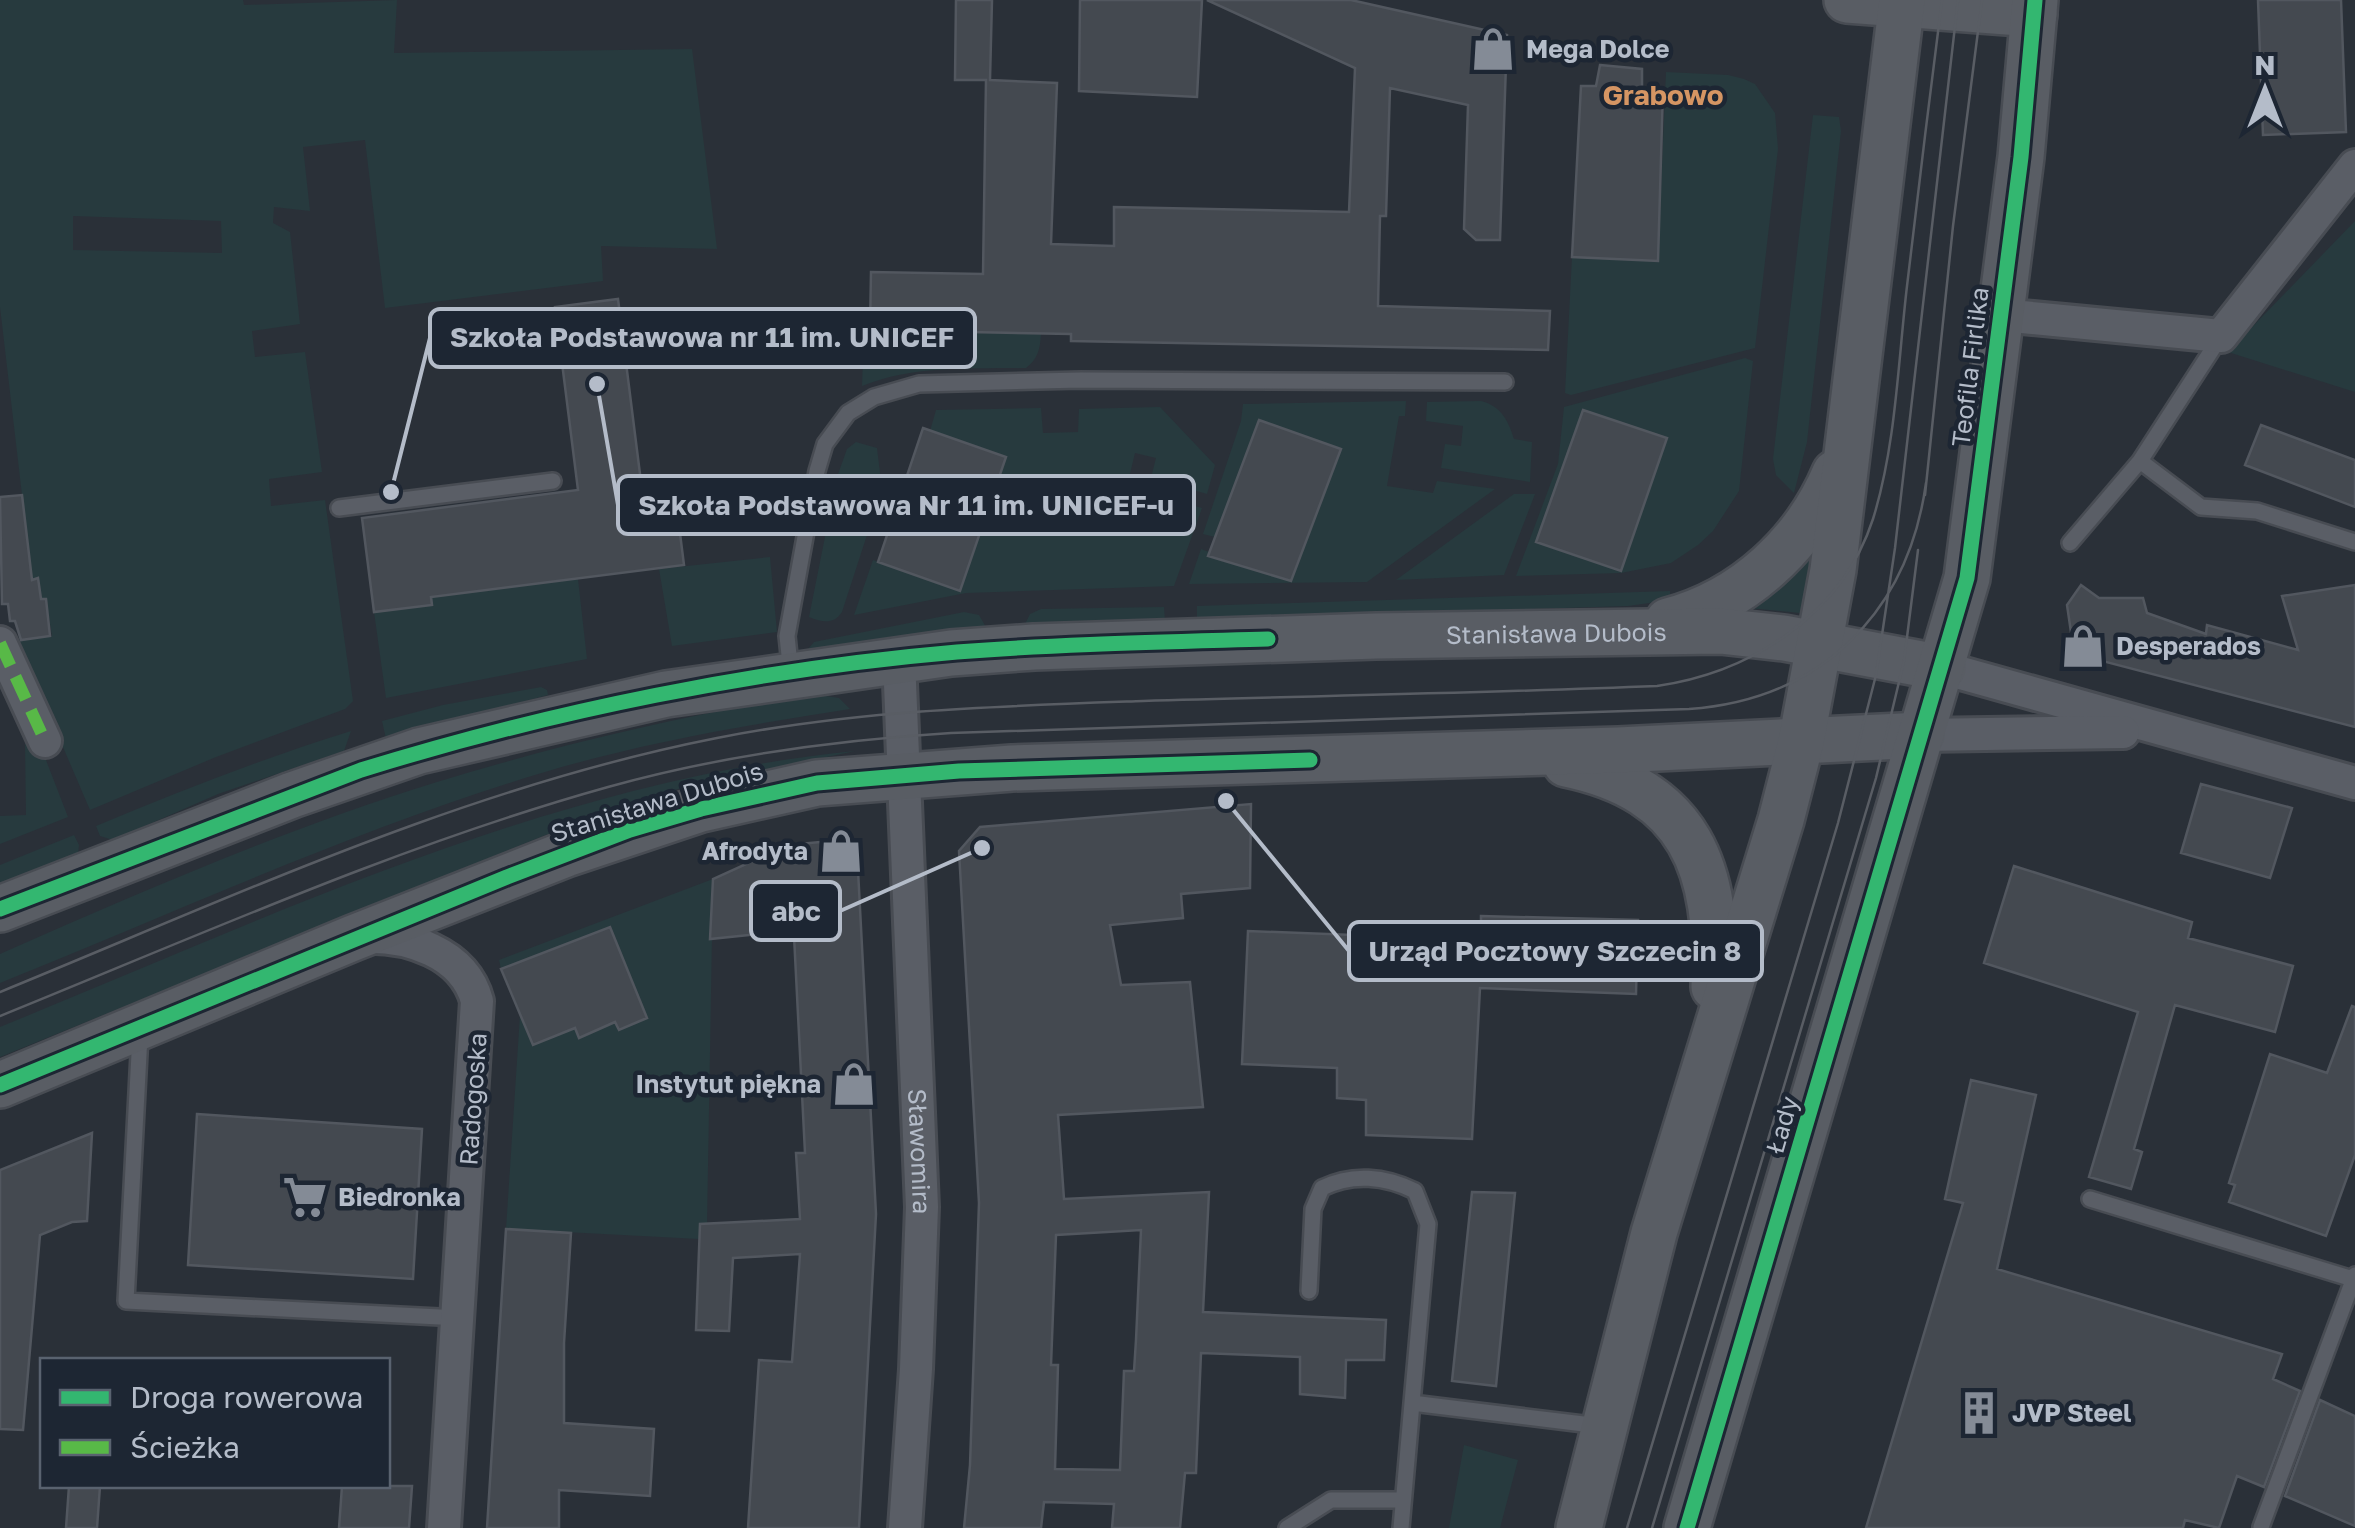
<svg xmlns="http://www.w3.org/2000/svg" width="2355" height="1528" font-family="'Golos Text',sans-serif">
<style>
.green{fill:#273a3e;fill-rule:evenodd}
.building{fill:#444950;stroke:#52575f;stroke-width:2.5;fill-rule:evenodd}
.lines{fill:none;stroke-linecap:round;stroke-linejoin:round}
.lane-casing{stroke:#484c53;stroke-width:20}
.street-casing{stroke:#484c53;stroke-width:38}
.secondary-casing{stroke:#484c53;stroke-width:50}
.lane{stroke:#5a5e66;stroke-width:15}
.street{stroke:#5a5e66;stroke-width:32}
.secondary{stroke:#595d64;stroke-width:45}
.tram{stroke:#595d64;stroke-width:2.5}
.quiet{stroke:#58b947;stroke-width:12;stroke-dasharray:25 12;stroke-linecap:butt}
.cycleway-casing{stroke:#1d2633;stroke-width:21}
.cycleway{stroke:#33b770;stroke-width:15}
.labels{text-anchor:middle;stroke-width:9;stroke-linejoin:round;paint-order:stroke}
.poi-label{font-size:25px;font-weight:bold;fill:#b4bcc9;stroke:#1d2633;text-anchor:start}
.street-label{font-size:25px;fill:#b4bcc9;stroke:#1d2633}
.neighbourhood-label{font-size:28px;font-weight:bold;fill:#d59563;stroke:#1d2633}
.leader{fill:none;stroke:#b4bcc9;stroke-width:4}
.callout-dot{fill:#b4bcc9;stroke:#1d2633;stroke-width:4}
.callout{fill:#1d2633;stroke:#b4bcc9;stroke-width:4}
.callout-label{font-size:28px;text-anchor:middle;font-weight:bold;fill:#b4bcc9}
</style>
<rect width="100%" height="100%" fill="#2a3038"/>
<!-- green -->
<path class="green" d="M0 0H243L244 5 397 0 394 53 692 49 717 249 601 246 603 281 385 308 365 140 303 147 310 211 274 207 273 223 290 232 300 324 252 331 255 357 305 352 322 472 269 479 271 506 325 500 353 701 345 709 216 757 90 810 17 640 52 636 46 599H41L38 579 32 580 0 307ZM73 216 221 221 222 253 73 250Z
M1666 72 1728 75 1744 79 1755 84 1775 113 1778 149 1755 348 1571 395 1565 393 1572 257 1658 260Z
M1813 115 1839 117 1841 131 1807 442 1794 493 1776 475 1773 459Z
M2355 221V392L2228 352Z
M864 330 1018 333 1041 334C1040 349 1038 359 1026 368 970 369 915 365 862 386Z
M1745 358 1753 361 1739 491 1713 531 1698 545 1671 563 1621 573 1516 576 1558 464 1564 407ZM1583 410 1667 438 1621 570 1537 542Z
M1406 401 1405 416H1399L1387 486 1433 493 1437 481 1495 489 1367 582 1189 584 1201 549 1209 552V556L1291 581 1341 450 1259 420 1215 537 1203 534 1241 421 1243 404Z
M1481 401C1501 406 1508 420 1514 439L1532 442 1530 482 1441 468 1445 444 1461 446 1463 426 1426 421 1427 402Z
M1160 407 1215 465 1207 494 1151 478 1156 458 1135 453 1127 486 1202 508 1174 586 966 593 854 615 873 560 960 591 1006 457 930 431 936 410 1041 408 1043 433 1078 432 1079 409Z
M856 442 877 448 882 489 837 477 847 449Z
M835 487 879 498 842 612C834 625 821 622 809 617Z
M1514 494H1535L1504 575 1396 580Z
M1811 552 1804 608 1800 613 1749 608Z
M770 557 777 632 672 646 659 569Z
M578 579 587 659 386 698 374 612 431 605V597Z
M1670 591V600L1628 606 1197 619V606Z
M1164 607 1165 621 1024 626 1030 614 1041 609Z
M964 612 979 615 987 629 808 649 814 642Z
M541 687 547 690 548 695 386 739 382 721 443 705Z
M813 694 839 698 850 709C747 725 645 742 545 772 360 827 179 911 0 983V954C143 891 288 828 437 782 561 744 685 715 813 694Z
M351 731 344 751 218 794 113 840 100 836 96 826C180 791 264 758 351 731Z
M39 742 68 817 0 844V816L26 815 25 744Z
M855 751 678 789 590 817 0 1057V1027C276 914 555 781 855 751Z
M74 835 79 845 78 854 0 886V865Z
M713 879 707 1224H700L699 1239 506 1229 520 1015 533 1045 575 1028 580 1038 602 1027 599 1019 647 1018 610 927 501 969 499 960Z
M1464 1445 1518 1460 1500 1528H1449Z"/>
<!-- building -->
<path class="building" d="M956 0H992L990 80 1057 83 1051 244 1114 246V207L1349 212 1355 68 1207 0H1351L1507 35 1500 240H1476L1464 229 1468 105 1390 88 1386 216H1380L1378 306 1550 311 1548 350 1071 341V334L870 330 871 272 983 274 986 80H955Z
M1080 0H1202L1197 97 1079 91Z
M2258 0H2341L2346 132 2263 135Z
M1600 65 1642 69V88L1663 89 1658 261 1572 257 1581 86H1596Z
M618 299 641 482 673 478 684 565 431 597 432 605 374 612 362 518 578 490 555 307Z
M1583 410 1667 438 1621 571 1536 542Z
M1259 420 1341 449 1291 581 1208 556Z
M2261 425 2355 460V507L2245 465Z
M923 428 1006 457 960 591 878 562Z
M22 495 32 580 38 578 41 599H46L50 636 21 640 15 621H10L8 604H2L0 497Z
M2081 585 2099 598H2143L2147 613 2206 634 2207 625 2298 650 2282 596 2355 585V727L2083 656 2073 646 2067 605Z
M2201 784 2292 808 2270 878 2181 853Z
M1251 804 1250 888 1181 894 1183 918 1110 925 1121 985 1190 982 1203 1107 1058 1115 1064 1199 1209 1192 1203 1312 1386 1320 1384 1360H1346L1345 1398 1300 1394V1357L1201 1353 1196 1473H1185L1180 1528H1112L1114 1504 1044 1502 1041 1528H964L970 1465 979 1203 959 851 980 827ZM1141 1230 1136 1340 1134 1371H1124L1120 1470 1055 1469 1058 1365H1051L1056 1235Z
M842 840 857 851 876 1214 859 1528H748L759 1360 792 1362 800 1254 733 1258 729 1331 696 1330 700 1224 800 1219 796 1153H805L793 916 749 935 710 939 713 879 788 845Z
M2014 866 2192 922 2188 938 2293 966 2275 1032 2175 1005 2134 1149 2142 1152 2131 1189 2089 1177 2138 1012 1984 963Z
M1481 916 1638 920 1636 994 1480 988 1472 1139 1366 1135V1100L1337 1098V1068L1242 1064 1248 931 1481 940Z
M610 927 647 1018 619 1030 615 1022 579 1038 575 1028 533 1045 501 969Z
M2352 1006 2355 1007V1155L2326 1236 2229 1202 2235 1185 2229 1183 2270 1054 2327 1073Z
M1971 1080 2036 1095 1997 1269 2282 1354 2273 1379 2300 1391 2264 1487 2237 1476 2219 1528 2185 1520 2183 1528H1866L1963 1203 1945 1199Z
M197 1114 422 1129 413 1279 188 1265Z
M92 1133 87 1221 72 1222 40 1235 23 1430 0 1429V1170Z
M1472 1192 1515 1193 1496 1386 1452 1381Z
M506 1229 571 1233 564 1343V1423L654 1429 650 1496 559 1490V1528H487Z
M2320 1400 2355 1416V1526L2285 1496Z
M69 1486H100L97 1528H66Z
M342 1486H412L409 1528H339Z"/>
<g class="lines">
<!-- lane casing -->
<g class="lane-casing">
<path id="lane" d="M2140 461 2201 507 2257 511 2355 542
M339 508 553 481
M2070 543 2140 461 2221 336
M791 674 787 636 817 471 825 444 848 413 874 397 919 384 1081 380 1505 382
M140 1035 126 1301 459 1318
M2090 1199 2353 1279
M1309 1291 1313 1209 1322 1188C1352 1173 1385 1176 1415 1191L1428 1224 1412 1403 1600 1426
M2261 1527 2355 1275
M1287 1528 1331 1500H1403
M1401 1528 1412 1403"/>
</g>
<!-- street casing -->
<g class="street-casing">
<g id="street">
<path d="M2001 315 2221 336 2355 166"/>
<path d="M0 643 45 741"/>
<path id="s1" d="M899 660 922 1207 916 1369 905 1528"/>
<path d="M1943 668 2355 783"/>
<path d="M1922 735 2123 732"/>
<path d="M362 937C407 935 464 952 477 1001L444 1528"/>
</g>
</g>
<!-- secondary casing -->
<g class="secondary-casing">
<g id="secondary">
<path d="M1847 0 2034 14"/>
<path d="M1668 621C1744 601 1805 544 1835 473"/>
<path d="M1566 764C1692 790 1719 869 1714 987"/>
<path id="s2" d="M0 909 292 795 419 751 666 694 951 653 1034 647 1376 636 1720 631 1784 638 1943 668"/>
<path d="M0 1085 353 938 566 854 701 809 817 783 1012 768 1618 750 1922 735"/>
<path d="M1579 1528 1654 1233 1781 820 1801 742 1833 570 1902 0"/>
<path d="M1687 1528 1967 578 2021 157 2035 0"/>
</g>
</g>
<!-- lane -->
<use href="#lane" class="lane"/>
<!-- street -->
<use href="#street" class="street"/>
<!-- secondary -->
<use href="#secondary" class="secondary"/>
<!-- tram -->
<path class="tram" d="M1925 495 1953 226 1982 0
M0 992C235 896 467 787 717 738 858 710 1000 706 1143 701 1315 696 1486 693 1657 686 1753 672 1842 614 1873 519 1896 445 1898 362 1907 286 1918 191 1930 95 1942 0
M0 1016C200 935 400 845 608 787 719 756 837 740 951 733L1689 709C1820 700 1908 613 1926 483
M1627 1528 1838 823 1876 675 1895 548 1958 0
M1652 1528 1876 778 1904 661 1918 550"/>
<!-- quiet -->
<path class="quiet" d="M0 643 45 741"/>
<!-- cycleway casing -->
<g class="cycleway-casing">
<path id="cycleway" d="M0 909 361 770C551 711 759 669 957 652 1060 644 1164 642 1268 639
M0 1085 507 877 630 830 701 809 817 783 959 771 1310 760
M1687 1528 1967 578 2021 157 2035 0"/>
</g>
<!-- cycleway -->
<use href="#cycleway" class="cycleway"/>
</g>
<!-- icons -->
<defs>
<g id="shop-bare" transform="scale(3.45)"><path d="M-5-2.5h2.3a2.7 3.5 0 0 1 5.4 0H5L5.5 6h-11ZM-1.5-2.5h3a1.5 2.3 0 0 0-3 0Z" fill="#848b96" stroke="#1d2633" stroke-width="2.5" paint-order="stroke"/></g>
<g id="supermarket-bare" transform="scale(3.45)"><path d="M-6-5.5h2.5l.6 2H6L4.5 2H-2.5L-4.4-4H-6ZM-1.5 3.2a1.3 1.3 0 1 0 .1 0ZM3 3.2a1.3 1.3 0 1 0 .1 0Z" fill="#848b96" stroke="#1d2633" stroke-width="2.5" paint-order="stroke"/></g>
<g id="building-bare" transform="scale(3.45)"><path d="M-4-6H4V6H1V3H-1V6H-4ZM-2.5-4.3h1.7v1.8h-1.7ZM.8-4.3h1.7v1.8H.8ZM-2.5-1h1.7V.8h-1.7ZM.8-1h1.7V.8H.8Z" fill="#848b96" stroke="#1d2633" stroke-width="2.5" paint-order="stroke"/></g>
</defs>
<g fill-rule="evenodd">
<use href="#shop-bare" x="1493" y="49"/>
<use href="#shop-bare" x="2083" y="646"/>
<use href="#shop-bare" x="841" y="851"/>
<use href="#shop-bare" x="854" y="1084"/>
<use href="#supermarket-bare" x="305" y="1197"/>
<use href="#building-bare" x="1979" y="1413"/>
</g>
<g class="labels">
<!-- poi labels -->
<g class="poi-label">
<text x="1526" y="58">Mega Dolce</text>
<text x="2116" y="655">Desperados</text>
<text x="808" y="860" text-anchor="end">Afrodyta</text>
<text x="821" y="1093" text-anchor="end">Instytut piękna</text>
<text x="338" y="1206">Biedronka</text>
<text x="2012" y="1422">JVP Steel</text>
</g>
<!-- street labels -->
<g class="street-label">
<text transform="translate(1970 367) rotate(-83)" y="9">Teofila Firlika</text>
<text dy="9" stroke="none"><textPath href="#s2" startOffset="1595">Stanisława Dubois</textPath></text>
<text transform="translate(657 802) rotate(-17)" y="9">Stanisława Dubois</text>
<text transform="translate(473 1099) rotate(-86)" y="9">Radogoska</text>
<text transform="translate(1782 1125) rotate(-74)" y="9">Łady</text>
<text dy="9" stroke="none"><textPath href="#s1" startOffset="492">Sławomira</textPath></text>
</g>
<!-- neighbourhood labels -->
<g class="neighbourhood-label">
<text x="1663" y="105">Grabowo</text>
</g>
</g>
<!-- callouts -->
<path class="leader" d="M391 492L430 338M597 384L618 505M982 848L840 911M1226 801L1349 951"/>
<g class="callout-dot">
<circle cx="391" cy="492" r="10"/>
<circle cx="597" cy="384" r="10"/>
<circle cx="982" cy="848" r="10"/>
<circle cx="1226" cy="801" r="10"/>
</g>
<g class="callout">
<rect x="430" y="309" width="545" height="58" rx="10"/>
<rect x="618" y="476" width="576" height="58" rx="10"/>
<rect x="751" y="882" width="89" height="58" rx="10"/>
<rect x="1349" y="922" width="413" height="58" rx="10"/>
</g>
<g class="callout-label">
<text x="702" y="347">Szkoła Podstawowa nr 11 im. UNICEF</text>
<text x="906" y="515">Szkoła Podstawowa Nr 11 im. UNICEF-u</text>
<text x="796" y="921">abc</text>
<text x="1555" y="961">Urząd Pocztowy Szczecin 8</text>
</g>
<!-- legend -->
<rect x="40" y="1358" width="350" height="130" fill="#1d2633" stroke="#59626f" stroke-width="2.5"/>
<rect x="60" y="1390" width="50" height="15" fill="#33b770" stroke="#59626f" stroke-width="2.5"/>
<text x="130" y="1408" font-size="30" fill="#b4bcc9">Droga rowerowa</text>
<rect x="60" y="1440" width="50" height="15" fill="#58b947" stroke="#59626f" stroke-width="2.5"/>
<text x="130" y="1458" font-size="30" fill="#b4bcc9">Ścieżka</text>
<!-- north arrow -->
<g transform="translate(2265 90)" stroke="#1d2633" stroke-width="8" paint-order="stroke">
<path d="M0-8L18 38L0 25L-18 38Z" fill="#b4bcc9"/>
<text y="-15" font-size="28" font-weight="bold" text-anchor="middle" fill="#b4bcc9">N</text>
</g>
</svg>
